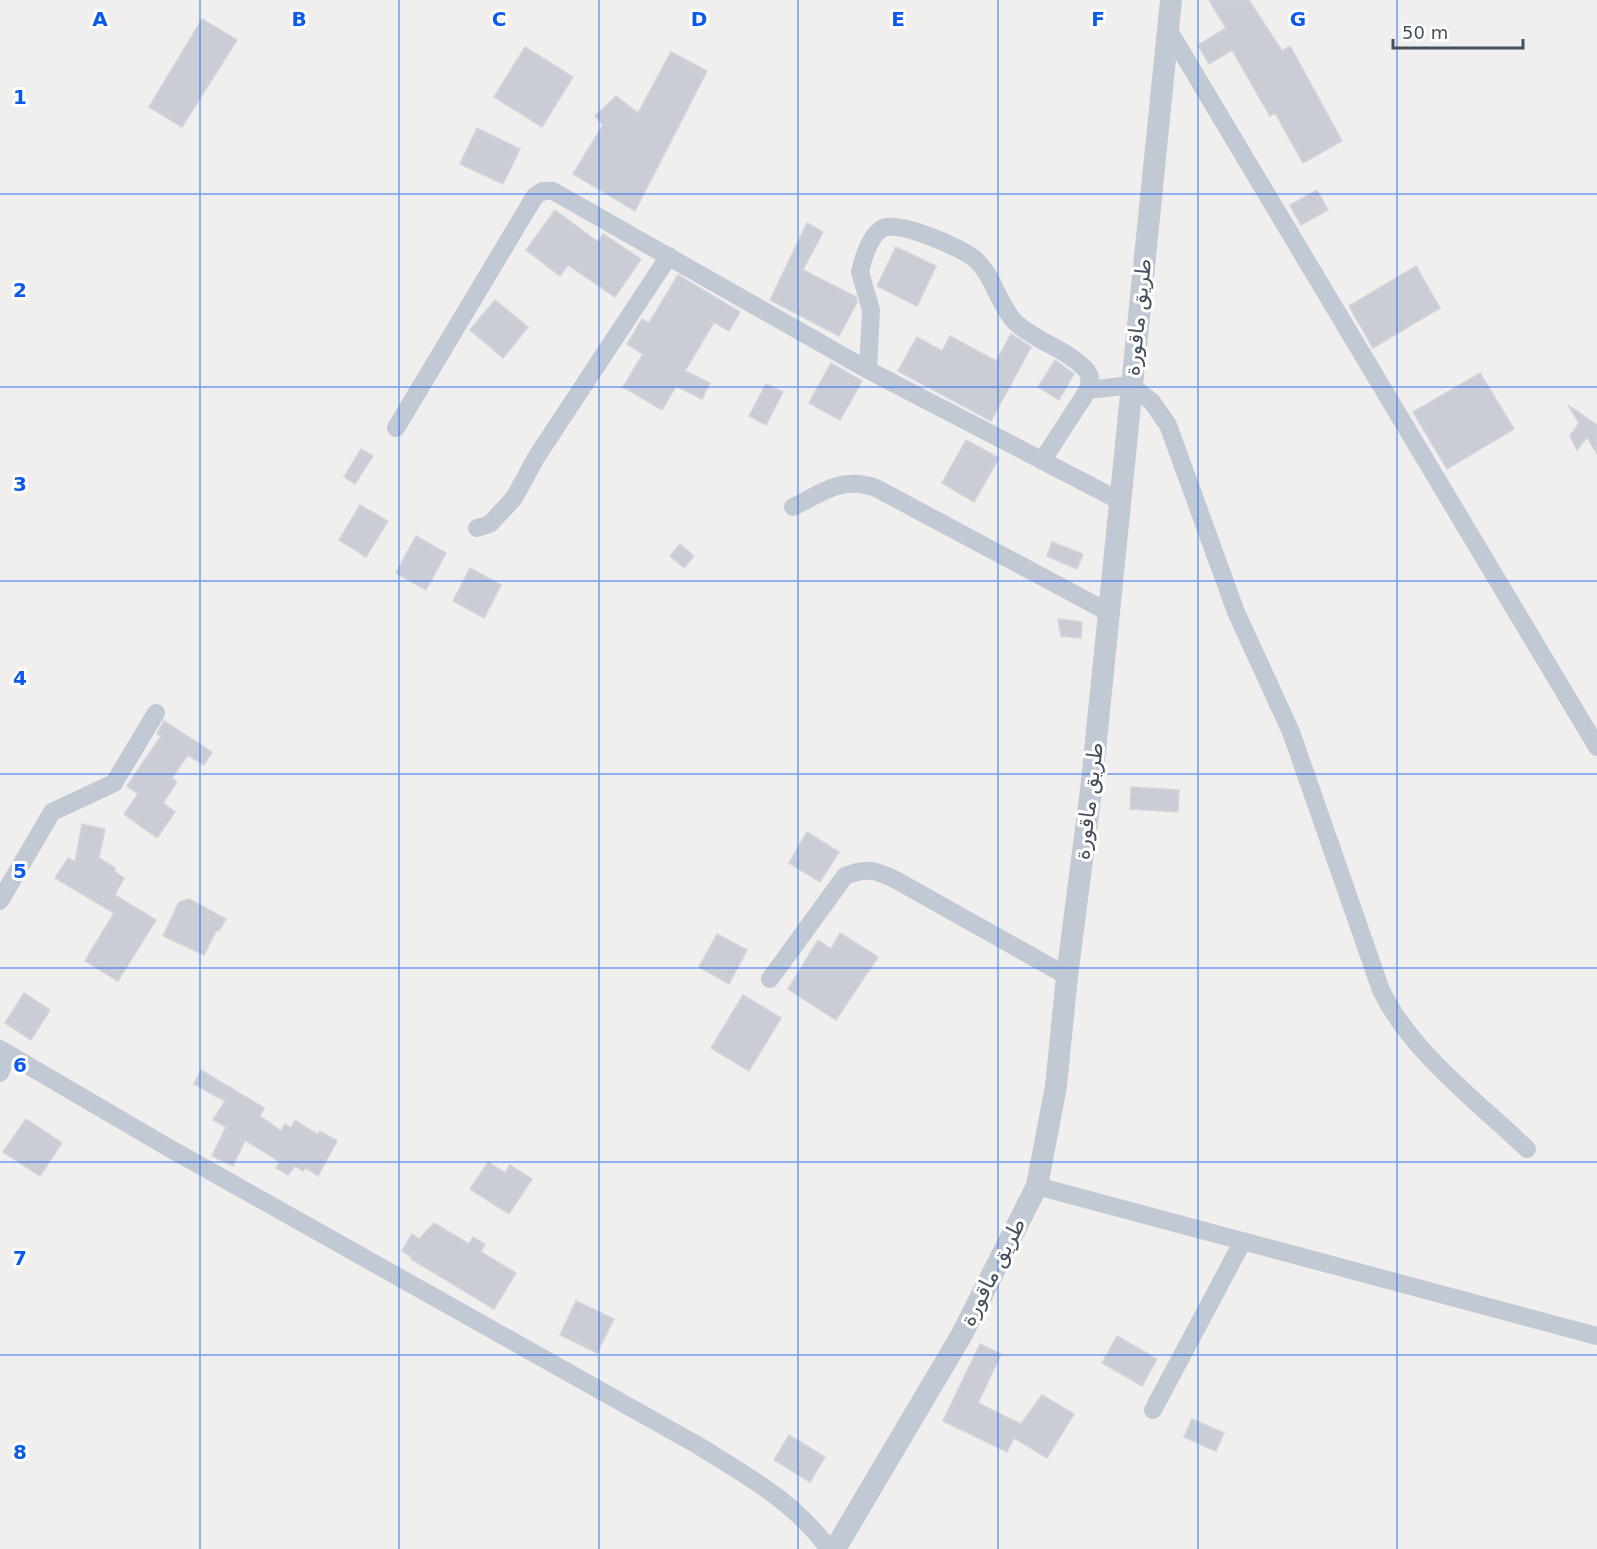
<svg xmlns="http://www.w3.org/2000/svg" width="1597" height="1549" font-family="'DejaVu Sans','Noto Sans Arabic',sans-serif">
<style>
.building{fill:#cacdd5;stroke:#d2d4db;stroke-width:1.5}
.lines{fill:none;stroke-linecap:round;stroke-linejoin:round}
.minor{stroke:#c1c9d5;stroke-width:18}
.tertiary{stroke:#c1c9d5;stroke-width:22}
.grid{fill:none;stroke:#0a5af0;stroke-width:1.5;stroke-opacity:0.55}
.labels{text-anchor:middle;stroke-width:6;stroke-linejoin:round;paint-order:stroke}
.street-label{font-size:21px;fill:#45505e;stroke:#fff}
.grid-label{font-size:20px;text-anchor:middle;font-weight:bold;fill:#0a5af0;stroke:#fff;stroke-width:6;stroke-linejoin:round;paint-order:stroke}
</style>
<rect width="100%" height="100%" fill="#f1efee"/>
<!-- building -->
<path class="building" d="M1209 0H1249L1282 51 1290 46 1342 141 1303 163 1275 113 1270 116 1232 50 1209 64 1198 45 1226 28Z
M202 19 237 40 182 127 149 107Z
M525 47 573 77 542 127 494 97Z
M671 52 707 71 635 211 573 174 603 125 595 116 616 96 638 113Z
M477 128 520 149 503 184 460 164Z
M1317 190 1328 210 1301 225 1290 205Z
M555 210 598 242 603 234 641 259 615 297 568 265 560 276 526 250Z
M807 223 823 232 803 270 856 297 857 302 839 336 770 300Z
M896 247 936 266 917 306 877 286Z
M1416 266 1440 308 1373 348 1349 306Z
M678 275 740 312 729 331 714 322 685 371 710 383 702 399 676 386 662 410 623 387 643 354 627 344 642 319 649 323Z
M495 300 528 327 503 358 470 330Z
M1011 334 1031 347 991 421 898 371 917 337 942 351 950 336 996 361Z
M1055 360 1074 374 1059 400 1038 387Z
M831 363 862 381 840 420 809 403Z
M1480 373 1514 429 1447 469 1413 412Z
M766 384 783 392 766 425 749 416Z
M1568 405 1597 425V454L1587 437 1577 450 1570 436 1579 423Z
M966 440 999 458 974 502 942 483Z
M361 449 373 456 355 484 344 477Z
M360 505 388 521 366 557 339 540Z
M416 536 446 553 426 590 396 573Z
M1052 542 1083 554 1077 569 1047 556Z
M680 544 694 556 684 568 670 556Z
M470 568 501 585 484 618 453 601Z
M1058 619 1082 622 1081 638 1061 636Z
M164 721 212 752 204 765 188 755 172 778 177 782 163 803 175 812 157 838 124 814 138 794 127 786 161 736 157 734Z
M1131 787 1179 790 1178 812 1130 809Z
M82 824 105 829 99 858 115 868 114 871 124 878 115 895 156 920 118 981 85 961 114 913 55 878 68 858 75 862Z
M807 832 839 852 820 882 789 863Z
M189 899 226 919 219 931H216L204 955 163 936 179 902Z
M840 933 878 957 836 1020 788 989 818 940 831 949Z
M717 934 747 950 729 984 699 967Z
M24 993 50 1010 31 1040 5 1023Z
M743 995 781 1018 749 1071 711 1048Z
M201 1070 264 1108 260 1116 281 1131 285 1124 291 1128 295 1120 318 1135 320 1131 337 1141 318 1176 306 1168 303 1171 295 1166 288 1175 276 1168 280 1162 245 1140 233 1166 212 1156 226 1127 213 1120 225 1101 194 1084Z
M26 1119 62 1143 40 1176 3 1152Z
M488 1162 505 1173 510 1165 532 1179 509 1214 470 1189Z
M434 1223 469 1244 473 1237 485 1244 481 1252 516 1273 494 1309 411 1259 412 1257 402 1251 412 1234 419 1239Z
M576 1301 614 1319 597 1353 560 1335Z
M1117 1336 1157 1359 1142 1386 1102 1363Z
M980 1344 1001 1354 978 1403 1021 1424 1042 1395 1074 1414 1047 1458 1014 1438 1007 1452 943 1421Z
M1192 1419 1224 1433 1216 1451 1184 1437Z
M789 1435 825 1457 810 1482 774 1460Z"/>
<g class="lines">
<!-- minor -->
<path class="minor" d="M1168 29 1597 747
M868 370 871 310 860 272C863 259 870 235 883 228 898 220 963 248 976 260 994 277 998 304 1015 322 1036 342 1068 349 1087 371L1090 377 1088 390 1131 385 1152 402 1168 425 1236 612 1291 732 1381 990C1409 1050 1479 1103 1527 1149
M396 428 535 196 543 191H553L868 370 1120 501
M1042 461 1088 390
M793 507C823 492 842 476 876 488L1108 612
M477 528 490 524 514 498 537 456 669 256
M0 901 52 812 114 783 156 713
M770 979 845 876C866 867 876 870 896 880L1067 976
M0 1049 169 1148 699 1446C747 1476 795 1502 829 1549
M0 1073 8 1054
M1037 1186 1597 1336
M1153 1410 1243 1241"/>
<!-- tertiary -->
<path class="tertiary" d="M835 1549 961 1336 1037 1186 1056 1086 1067 976 1091 790 1171 0"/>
</g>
<!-- grid -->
<path class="grid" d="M200 0V1549M399 0V1549M599 0V1549M798 0V1549M998 0V1549M1198 0V1549M1397 0V1549M0 194H1597M0 387H1597M0 581H1597M0 774H1597M0 968H1597M0 1162H1597M0 1355H1597"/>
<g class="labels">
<!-- street labels -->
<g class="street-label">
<text transform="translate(1138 317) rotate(-84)" y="7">طريق ماقورة</text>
<text transform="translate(1089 801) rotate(-83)" y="7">طريق ماقورة</text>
<text transform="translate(993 1272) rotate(-63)" y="7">طريق ماقورة</text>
</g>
</g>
<g class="grid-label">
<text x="100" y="26">A</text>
<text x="299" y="26">B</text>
<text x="499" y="26">C</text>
<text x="699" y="26">D</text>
<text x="898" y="26">E</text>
<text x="1098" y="26">F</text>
<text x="1298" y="26">G</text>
<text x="20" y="104">1</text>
<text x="20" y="297">2</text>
<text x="20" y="491">3</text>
<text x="20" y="685">4</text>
<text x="20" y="878">5</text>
<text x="20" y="1072">6</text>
<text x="20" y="1265">7</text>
<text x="20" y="1459">8</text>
</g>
<!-- scale -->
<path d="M1393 39v9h130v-9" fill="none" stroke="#45505e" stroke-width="3"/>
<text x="1402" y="39" font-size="18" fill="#45505e" stroke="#ffffff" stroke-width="4.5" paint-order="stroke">50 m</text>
</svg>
